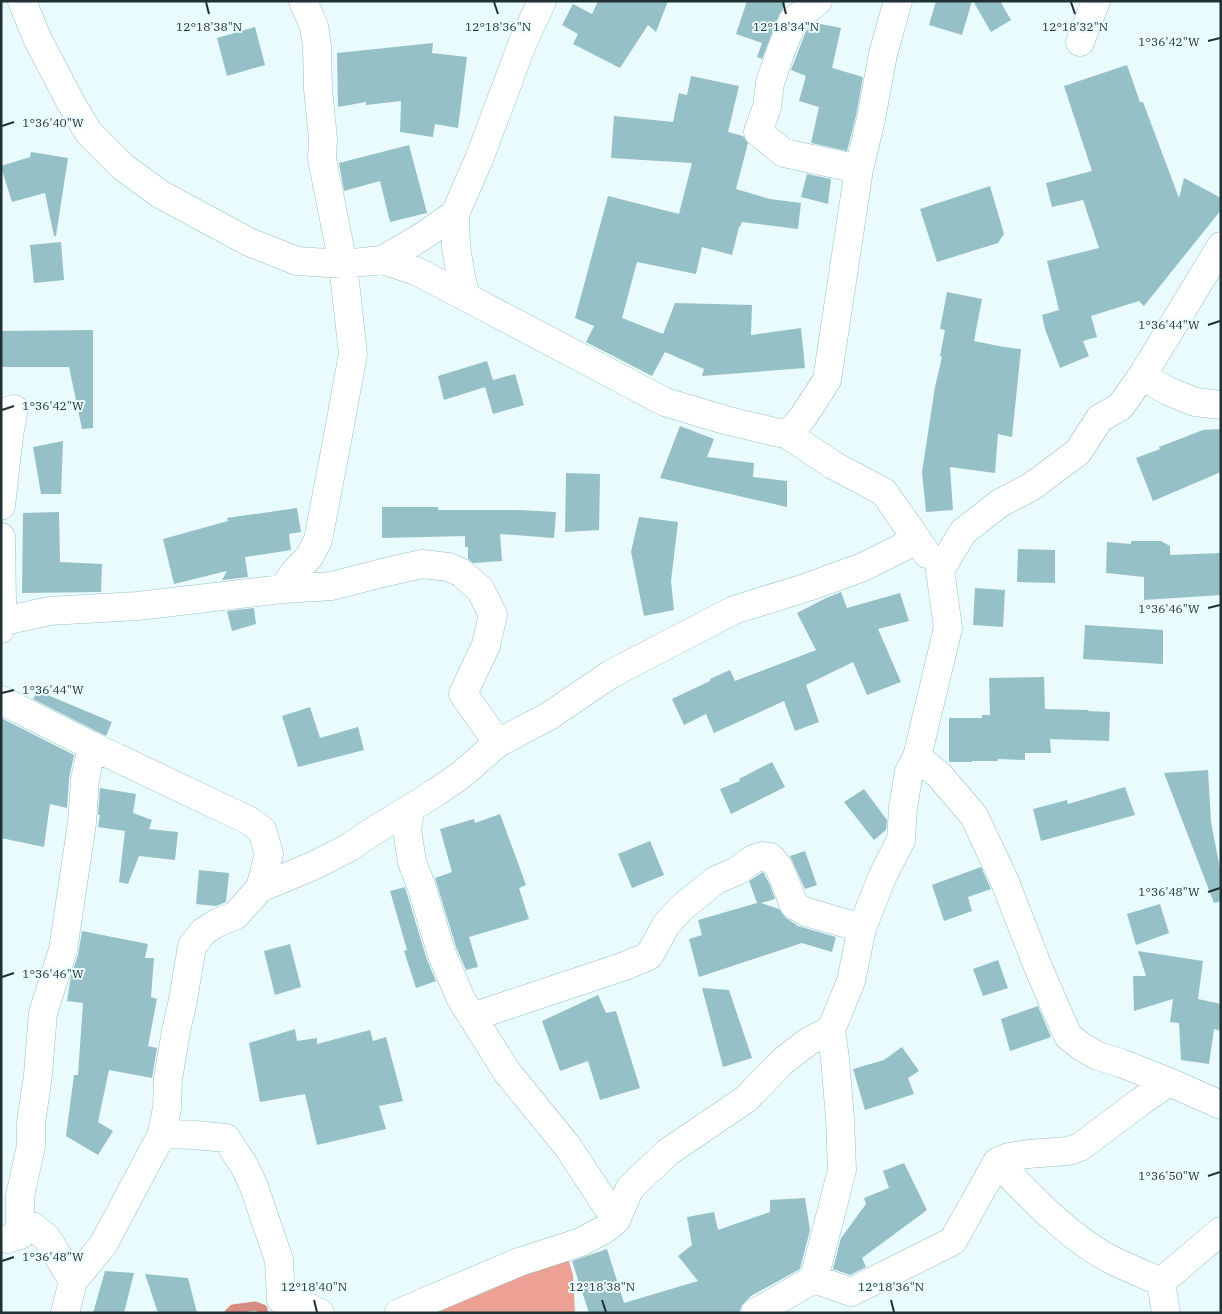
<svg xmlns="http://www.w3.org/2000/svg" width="1222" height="1314" font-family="'IBM Plex Serif',serif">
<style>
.forest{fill:#eda195}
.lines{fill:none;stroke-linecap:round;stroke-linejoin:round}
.stream{stroke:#d78c82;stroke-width:9}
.building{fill:#96c0c7}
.minor-casing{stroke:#96c0c7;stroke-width:29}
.minor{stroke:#fff;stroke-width:28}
.ticks{fill:none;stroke:#203133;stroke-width:2}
.ticks-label{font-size:12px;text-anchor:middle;fill:#203133;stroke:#e9fbfd;stroke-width:4;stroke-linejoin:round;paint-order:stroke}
</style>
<rect width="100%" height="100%" fill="#e9fbfd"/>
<!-- forest -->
<path class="forest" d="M568 1258 573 1275 575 1313H432L469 1295Z"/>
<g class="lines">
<!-- stream -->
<path class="stream" d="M229 1313 233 1309 255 1306 263 1309 264 1313"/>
</g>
<!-- building -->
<path class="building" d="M598 1H668L656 32 648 25 620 68 573 44 578 34 562 25 573 4 592 14Z
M747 1H786L783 9 779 15 762 59 757 57 762 43 736 34Z
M936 1H972L962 35 929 25Z
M973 1H1000L1011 20 991 32Z
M816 23 841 28 832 68 863 77 856 116 847 151 811 143 819 107 799 101 806 76 791 70 806 31Z
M255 27 265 65 227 76 217 38Z
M433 43 432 53 467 57 458 128 435 124 433 137 400 132 401 101 366 105V102L338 107 337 53Z
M1127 65 1140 102H1143L1179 198 1184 178 1221 198V210L1144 306 1139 301 1091 316 1097 337 1083 341 1089 356 1060 368 1045 329 1042 315 1059 310 1047 261 1099 248 1083 200 1052 207 1046 183 1092 171 1064 86Z
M691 76 739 86 728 132 743 136 748 143 736 189 770 199 801 203 798 229 742 222 740 227H739L732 255 702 247 696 274 637 262 622 318 663 334 675 303 752 305 751 335 801 328 805 368 702 376 704 369 665 352 652 376 586 342 594 326 575 318 608 196 679 214 692 163 611 158 614 116 673 122 679 93 687 95Z
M409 145 427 213 390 222 380 181 344 191 339 163Z
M31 152 68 158 56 236H54L45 193 12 202 1 167V166L30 157Z
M807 174 831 179 828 204 801 197Z
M990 186 1004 234 998 243 937 262 920 209Z
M61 242 64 280 34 283 30 245Z
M947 292 982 299 974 341 1004 347 1021 349 1012 437 998 434 995 473 950 467 953 510 926 512 922 472 935 387 942 357 940 356 945 330 940 329Z
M93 330V428L82 429 69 367H1V331Z
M487 361 493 380 515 374 524 405 493 414 485 387 444 400 438 376Z
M680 426 714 439 707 457 754 463 753 477 787 481V507L660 478Z
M1221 429V472L1153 501 1136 458 1160 449 1159 447 1203 430Z
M63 441 61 494H41L33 447Z
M566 473 600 474 599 530 565 532Z
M382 507H438V510H520L556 512 554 538 500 534 502 561 473 563 468 559V547H465V536L382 538Z
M297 508 301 532 289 534 291 550 245 557 248 577 222 580 227 571 174 584 163 539 228 521 227 518Z
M59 512 60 562 102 564 101 592 22 593 23 513Z
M639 517 678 522 671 581 674 610 644 616 631 552Z
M1131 541H1161L1170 546V555L1221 553V595L1144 600V577L1106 573 1107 542 1131 544Z
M1018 549 1055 550V583L1017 582Z
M975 588 1005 590 1003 627 973 625Z
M841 592 847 608 900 593 909 621 878 629 901 682 867 695 853 662 806 685 819 722 795 731 784 701 714 733 706 714 684 725 672 699 710 681V679L730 670 735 681 816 650 797 613 826 598Z
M254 608 256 624 232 631 227 611Z
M1085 625 1163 630V664L1083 659Z
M1044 677 1045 709 1088 710V711L1110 712 1109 741 1050 739 1051 753H1025V760L998 759V761H972V762H949V718H982V715H990L989 678Z
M38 691 112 722 106 736 33 699Z
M310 707 320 738 358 727 364 750 298 767 282 716Z
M1 718 74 755 69 779 67 808 50 804 44 847 1 838Z
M772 762 785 787 731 814 720 789 740 781 739 779Z
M1208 770 1211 822 1221 874V901L1214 903 1164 773Z
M1125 787 1135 815 1041 841 1033 809 1067 800 1068 804Z
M100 788 136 794 133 813 152 820 149 829 178 832 175 860 139 856 128 884 119 882 125 831 98 827 100 815H98Z
M864 789 887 820 886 830 874 840 844 802Z
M500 814 526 885 519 888 529 919 469 937 478 967 466 970 456 947 435 878 452 872 440 829 474 819 475 823Z
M650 841 664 875 632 888 618 854Z
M805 851 817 885 805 889 790 856Z
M981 867 991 889 968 897 972 911 944 921 932 885Z
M199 870 229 873 226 902 216 906 196 904Z
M763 872 770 885 775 899 761 903 779 909 786 918 798 926 836 937 832 952 802 943 699 977 689 939 702 935 698 920 757 903 749 881Z
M405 887 426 957 436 981 416 988 404 951 407 950 390 891Z
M1160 904 1169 933 1136 945 1127 914Z
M82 931 148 944 145 958H154L151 997 157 999 148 1046 157 1048 152 1078 109 1070 98 1122 113 1131 98 1155 66 1136 74 1075H78L83 1003 67 1001 71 976 78 955Z
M290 944 301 987 275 995 264 951Z
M1138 951 1203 961 1198 999 1221 1004V1031L1214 1029 1209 1064 1181 1060 1179 1023 1170 1022 1173 999 1134 1011 1133 976H1146Z
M998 960 1008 988 983 996 973 969Z
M702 988 729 990 752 1058 723 1067Z
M598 995 606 1013 616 1011 640 1088 600 1100 588 1061 560 1071 542 1021Z
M1038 1006 1051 1037 1010 1051 1001 1019Z
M295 1029 297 1041 317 1038V1044L370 1030 373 1041 386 1037 403 1101 379 1106 386 1129 317 1145 305 1094 260 1102 249 1043Z
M902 1047 919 1071 908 1078 914 1094 865 1110 853 1069 884 1060Z
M904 1163 927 1210 862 1258 866 1267 850 1275 833 1269 841 1238 866 1204 864 1198 889 1188 883 1171Z
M805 1198 810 1230 800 1269 751 1296 742 1305 739 1313H589L572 1261 607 1249 624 1303 698 1281 678 1256 692 1245 687 1217 714 1212 718 1230 770 1212V1200Z
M105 1271 134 1273 124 1313H93Z
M145 1274 188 1278 197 1313H158Z"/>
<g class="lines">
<!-- minor casing -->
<g class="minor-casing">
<path id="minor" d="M22 1 37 38 71 103 89 133 123 167 160 194 249 242 297 261 343 264 382 260 416 271 466 297
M818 1 793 21 782 48 770 83 767 107 758 132 784 153 859 169
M1080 42 1096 1
M455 214 456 247 461 277 466 297 665 402 725 420 788 435 833 465 884 492 927 554
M382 260 420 238 455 214 479 159 523 42 542 1
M1142 376 1168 391 1195 402 1221 405
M1 413 14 409 9 435 1 506
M788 435 803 417 827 380 859 169 871 119 883 54 898 1
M1 537 2 602 4 621 1 629
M283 589 294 573 309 557 318 540 337 441 353 354 343 264 322 159 323 139 318 89 317 46 314 26 303 1
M4 621 49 611 138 606 283 589 332 586 382 573 422 564 448 567 460 572 480 589 493 615 486 645 463 694 498 743
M1 700 92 746 248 820 262 830 269 854 260 888 236 915 217 923 203 932 192 946 183 1000 176 1031 168 1079 167 1108 162 1134 103 1245 73 1281 47 1238 32 1226 20 1235
M917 757 939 775 974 816 1005 882 1038 967 1068 1036 1082 1047 1098 1056 1121 1063 1169 1082 1221 1105
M411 808 407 829 412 862 422 888 441 952 461 999 507 1072 568 1147 616 1220 630 1188 668 1152 746 1099 783 1061 809 1041 831 1030
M260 888 315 865 348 848 375 830 435 793 461 775 498 743 549 716 611 674 734 610 808 587 863 567 917 540
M472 1017 622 967 649 956 666 925 680 909 716 880 737 871 753 859 762 856 770 857 778 866 784 879 794 905 806 912 862 928
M162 1134 195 1135 226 1138 245 1167 254 1187 279 1260 281 1300 303 1305 320 1313
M997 1162C1030 1196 1066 1235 1108 1258 1125 1267 1144 1274 1161 1282
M8 1239 20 1235V1196L31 1146V1123L38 1075 43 1013 63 950 82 823 85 780 92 746
M814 1279 851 1292 953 1241 997 1162 1009 1157 1028 1154 1068 1151 1080 1147 1140 1102 1169 1082
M65 1313 73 1281
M399 1313 519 1262 581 1242 605 1229 616 1220
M755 1313 814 1279 842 1170 840 1118 835 1059 831 1030 851 981 862 928 883 875 901 840 903 808 909 772 917 757 948 628 940 570 963 532 1000 503 1031 487 1078 452 1100 418 1120 407 1142 376 1221 246
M1166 1313 1161 1282 1221 1231"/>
</g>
<!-- minor -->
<use href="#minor" class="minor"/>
</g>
<!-- ticks -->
<path class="ticks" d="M206 2 209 14M494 2 498 14M783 2 786 14M1071 2 1075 14M1208 41 1220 38M2 126 14 122M1208 325 1220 321M2 410 14 406M1208 608 1220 605M2 693 14 690M1208 892 1220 888M2 977 14 973M1208 1176 1220 1172M2 1261 14 1257M314 1300 317 1312M602 1300 606 1312M891 1300 894 1312"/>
<g class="ticks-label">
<text x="209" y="31">12°18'38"N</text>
<text x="498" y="31">12°18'36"N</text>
<text x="786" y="31">12°18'34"N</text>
<text x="1075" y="31">12°18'32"N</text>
<text x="1169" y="46">1°36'42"W</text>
<text x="53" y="127">1°36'40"W</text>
<text x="1169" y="329">1°36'44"W</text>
<text x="53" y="410">1°36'42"W</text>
<text x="1169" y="613">1°36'46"W</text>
<text x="53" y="694">1°36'44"W</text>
<text x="1169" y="896">1°36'48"W</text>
<text x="53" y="978">1°36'46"W</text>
<text x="1169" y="1180">1°36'50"W</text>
<text x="53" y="1261">1°36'48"W</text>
<text x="314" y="1291">12°18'40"N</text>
<text x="602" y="1291">12°18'38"N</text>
<text x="891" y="1291">12°18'36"N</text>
</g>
<!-- border -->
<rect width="1222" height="1314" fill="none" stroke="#203133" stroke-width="5"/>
</svg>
